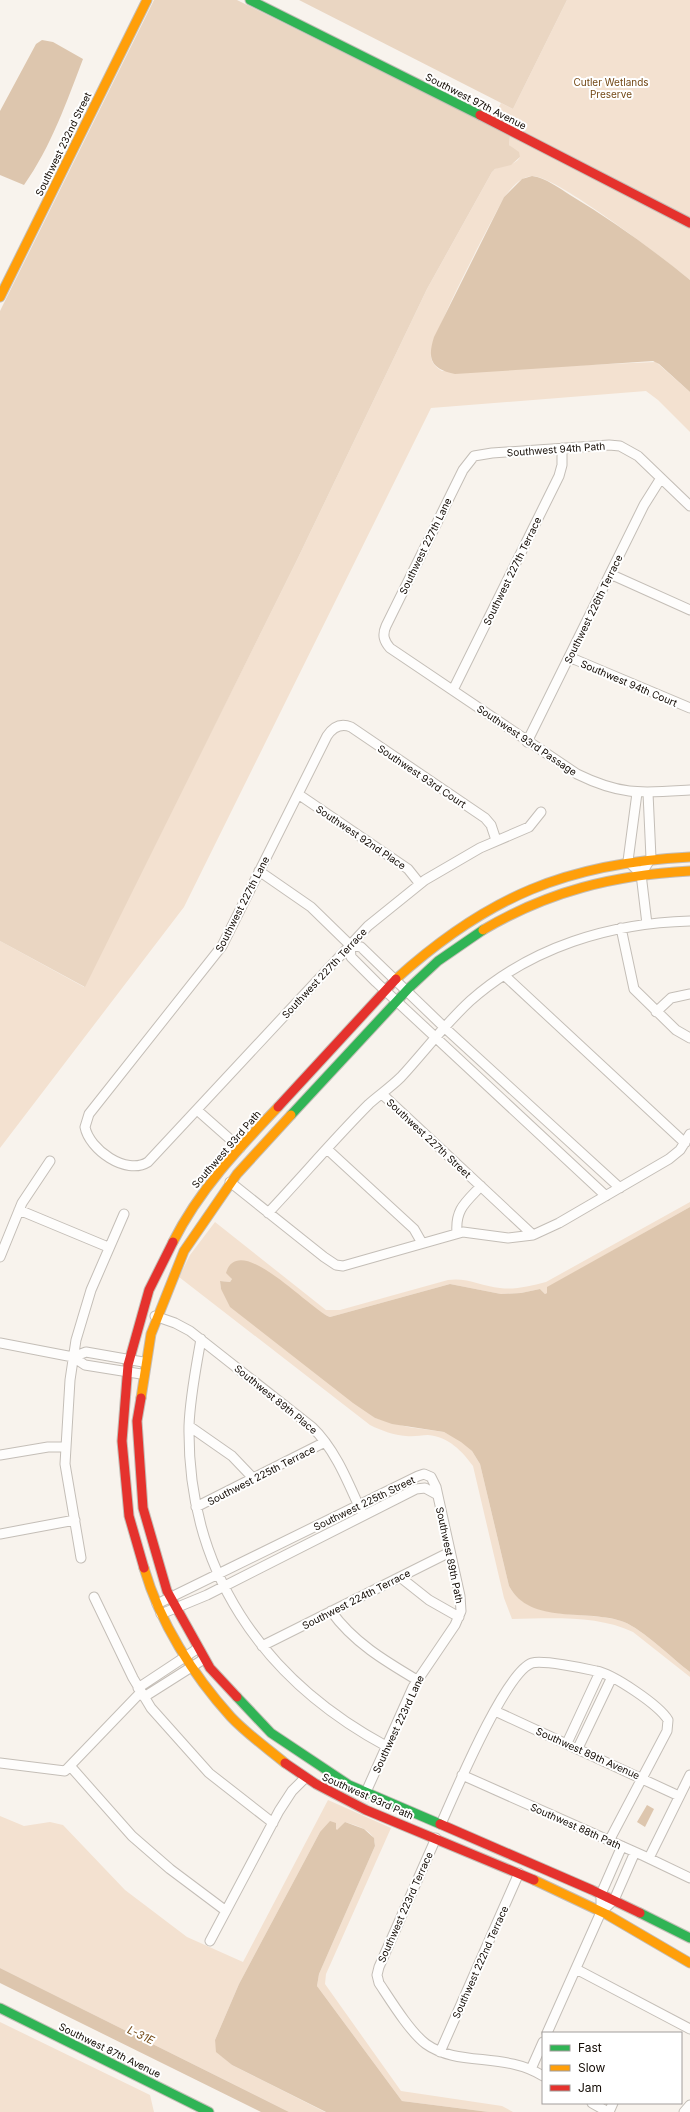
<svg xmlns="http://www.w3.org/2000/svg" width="690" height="2112" font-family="Inter,sans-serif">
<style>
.green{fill:#f3e1d0}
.forest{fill:#ead6c2}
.water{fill:#ddc6ae}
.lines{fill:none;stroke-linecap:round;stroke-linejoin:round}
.street-casing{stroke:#c4beb7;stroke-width:11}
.fast-casing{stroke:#c4beb7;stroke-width:11}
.slow-casing{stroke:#c4beb7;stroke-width:11}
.jam-casing{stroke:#c4beb7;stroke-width:11}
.street{stroke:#fefdfc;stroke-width:9}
.fast{stroke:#30b455;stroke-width:9}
.slow{stroke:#ff9f0a;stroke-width:9}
.jam{stroke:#e5322d;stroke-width:9}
.labels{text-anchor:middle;stroke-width:4;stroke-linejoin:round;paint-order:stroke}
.park-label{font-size:10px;fill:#734916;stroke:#fff}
.street-label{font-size:10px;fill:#130b04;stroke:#fff}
.water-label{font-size:11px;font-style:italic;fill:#754c19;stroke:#fff}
</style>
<rect width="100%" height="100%" fill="#f8f3ed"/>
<!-- green -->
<path class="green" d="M567 0H690V218L494 116 501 103 513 109Z
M510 135 690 227V280C667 261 558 177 533 176 520 176 511 189 504 197 492 221 428 339 431 357 432 364 437 368 442 371L656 362 690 392V432L658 400 646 391 431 408 184 907 0 1148V941L84 987 297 560 427 289 492 172C499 163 514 168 520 157L509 145Z
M690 1202V1207L548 1287 547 1293 545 1294 540 1289 521 1293 501 1294 450 1284 330 1317 317 1311 297 1294 235 1262 227 1270 232 1279 230 1282 220 1281 221 1289 375 1418 408 1427 444 1432 461 1441 472 1451 480 1464 509 1586C529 1624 590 1609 624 1622 642 1629 673 1659 690 1672V1677L633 1632C599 1615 550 1618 512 1619L504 1598 473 1466C462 1451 449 1437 428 1435 421 1435 414 1437 406 1436 394 1435 382 1431 370 1425L179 1277 190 1255 215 1222 326 1310H340L448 1280C466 1277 482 1286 500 1288 515 1290 530 1286 546 1282Z
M328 1800 391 1828 326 1974 325 1984 401 2091 502 2106 513 2112H489L402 2101 317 1986 319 1974 375 1846C376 1830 357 1826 345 1822L338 1830 320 1832 239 1984 215 2040 217 2052 232 2065 325 2112H289L0 1968V1816L24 1826 50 1822 63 1825 125 1890 187 1937 243 1962Z
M0 2022 150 2095 154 2112H0Z"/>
<!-- forest -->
<path class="forest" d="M154 0H237L510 135 509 145 519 152 520 157 511 165 495 169 492 172 427 289 297 560 85 987 0 941V311Z
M299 0H567L513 109Z"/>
<!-- water -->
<path class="water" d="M42 40 53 42 83 59C67 101 51 147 24 185L0 175V111L36 44Z
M532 176C546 178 559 188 570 195 612 220 652 249 690 280V392L659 364 653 361 455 374C431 369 427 359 434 337L504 197 522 179Z
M690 1207V1672C673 1659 642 1629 624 1622 588 1608 530 1626 509 1586L480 1464 472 1451 461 1442 444 1432 392 1424 375 1418 353 1403 230 1307 221 1289 220 1281 230 1282 232 1279 226 1273C239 1230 310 1310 330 1317L450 1284 501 1294 521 1293 540 1289 545 1294 547 1293V1287Z
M647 1805 654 1809 645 1827 637 1822Z
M330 1821 336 1823V1829L337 1830 345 1822 364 1829 374 1838 375 1846 319 1974 317 1986 402 2101 489 2112H326L232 2065 216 2052 215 2040 239 1984 320 1832Z
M0 1968 289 2112H261L0 1983Z"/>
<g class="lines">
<!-- street casing -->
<g class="street-casing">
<path id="street" d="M690 506 638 456 620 446 609 445 492 453 474 456 463 470 386 626C382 635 384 641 390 648L577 774C622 796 642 793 690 790
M610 574 690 610
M569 657 690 708
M453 690 559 476 562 465V448
M527 742 644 505 661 478
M637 793 628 861 641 874
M298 794 408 869 420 884
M496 840 491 825 485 818 351 727C341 723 333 727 327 736L222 946 89 1114 85 1127C89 1149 126 1176 148 1162L368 926 425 880 480 848 529 827 541 812
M259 871 311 907 350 945 361 947 445 1028 620 1188
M641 874 651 858 648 793
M641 874 647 924
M621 928 634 989 676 1030 690 1038
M350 945 351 957 376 982 606 1196
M504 975 685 1143
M656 1012 671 998 690 994
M382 1094 533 1235
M197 1110 240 1148
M327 1149 414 1229 422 1243
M230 1182 324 1257 336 1265 343 1266 463 1232 508 1238 533 1235 559 1223 669 1159 680 1150 690 1134
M19 1210 108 1247
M268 1213C302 1177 334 1139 369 1104 379 1095 391 1087 401 1077 424 1052 445 1024 470 1001 531 947 610 923 690 921
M457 1233C455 1209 466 1202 481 1186
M0 1257 22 1203 50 1161
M155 1316 175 1323 190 1331 312 1427C335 1449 348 1482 361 1511
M201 1339C196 1368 190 1397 189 1426 187 1570 262 1679 386 1746
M0 1343 73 1357 85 1365 141 1374
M73 1357 86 1352 143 1362
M189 1426 232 1456 253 1478
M0 1455 48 1447H66
M196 1507 325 1442
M0 1534 75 1520
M81 1558 65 1464 70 1380 76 1340 91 1290 124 1214
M400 1577 429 1600 459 1617
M94 1597 133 1678 151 1708 209 1773 273 1823
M157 1604 418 1476 424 1474 431 1477 436 1487 460 1596 461 1611 455 1625 413 1687 366 1792
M331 1611C353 1642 385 1661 417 1680
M161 1614 207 1595 416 1489 425 1488 436 1494
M262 1646 450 1552
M138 1688 197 1649
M144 1697 204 1659
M495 1711 679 1796
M567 1743 600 1672
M578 1748 612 1677
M0 1763 65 1771 141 1692
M71 1767 132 1836 170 1869 226 1911
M462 1775 644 1856 690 1878
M441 1824C454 1795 505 1672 532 1663 543 1660 583 1668 596 1671 613 1674 659 1705 668 1720L667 1731 609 1841
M436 1838 379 1967 377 1975 379 1983C391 2001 410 2032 426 2044 458 2067 506 2052 543 2076
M649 1858 690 1775
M601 1912V1894L622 1846
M210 1941 279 1811 292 1791 305 1778
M576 1969 690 2029
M547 2033 601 1912 614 1900 635 1852
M440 2052 519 1873
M531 2069 543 2042
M592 2103 608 2112
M609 2112 613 2103
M684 2112 690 2105"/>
</g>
<!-- fast casing -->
<g class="fast-casing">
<path id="fast" d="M250 0 480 115
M291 1115 409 988 438 961 483 930
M237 1697 271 1733 349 1785 440 1824
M640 1913 690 1938
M0 2008 209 2112"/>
</g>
<!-- slow casing -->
<g class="slow-casing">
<path id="slow" d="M0 297 147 0
M483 930C549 891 614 875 690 871
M396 979C487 897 567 863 690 857
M173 1242C199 1190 238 1149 278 1107
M141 1398 151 1334 184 1251 237 1174 291 1115
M144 1568C160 1623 193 1675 231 1717 247 1734 267 1748 285 1763
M534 1880 606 1914 690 1963"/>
</g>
<!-- jam casing -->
<g class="jam-casing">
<path id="jam" d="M480 115 690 223
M278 1107 396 979
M141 1398 137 1421 143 1508 167 1591 210 1668 237 1697
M144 1568 129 1516 122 1441 128 1365 149 1290 173 1242
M285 1763 316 1784 366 1810 534 1880
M440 1824 592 1890 640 1913"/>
</g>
<!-- street -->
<use href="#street" class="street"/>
<!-- fast -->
<use href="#fast" class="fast"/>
<!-- slow -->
<use href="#slow" class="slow"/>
<!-- jam -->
<use href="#jam" class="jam"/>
</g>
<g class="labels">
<!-- park labels -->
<g class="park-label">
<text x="611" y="86">Cutler Wetlands<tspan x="611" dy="12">Preserve</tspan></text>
</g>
<!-- street labels -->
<g class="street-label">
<text transform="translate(476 101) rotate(27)" y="4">Southwest 97th Avenue</text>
<text transform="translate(63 144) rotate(-64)" y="4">Southwest 232nd Street</text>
<text transform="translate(556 449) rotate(-4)" y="4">Southwest 94th Path</text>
<text transform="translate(425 546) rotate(-64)" y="4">Southwest 227th Lane</text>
<text transform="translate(512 571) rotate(-64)" y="4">Southwest 227th Terrace</text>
<text transform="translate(593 609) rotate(-64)" y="4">Southwest 226th Terrace</text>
<text transform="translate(629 683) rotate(23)" y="4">Southwest 94th Court</text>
<text transform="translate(527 740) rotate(34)" y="4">Southwest 93rd Passage</text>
<text transform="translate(422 776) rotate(34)" y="4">Southwest 93rd Court</text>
<text transform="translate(361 837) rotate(34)" y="4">Southwest 92nd Place</text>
<text transform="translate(242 904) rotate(-63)" y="4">Southwest 227th Lane</text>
<text transform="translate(324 973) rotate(-47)" y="4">Southwest 227th Terrace</text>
<text transform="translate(429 1138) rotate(43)" y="4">Southwest 227th Street</text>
<text transform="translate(226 1149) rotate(-49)" y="4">Southwest 93rd Path</text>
<text transform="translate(276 1399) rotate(39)" y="4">Southwest 89th Place</text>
<text transform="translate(261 1475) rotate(-27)" y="4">Southwest 225th Terrace</text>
<text transform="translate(364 1503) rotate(-26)" y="4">Southwest 225th Street</text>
<text transform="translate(450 1555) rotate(78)" y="4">Southwest 89th Path</text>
<text transform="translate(356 1599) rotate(-27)" y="4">Southwest 224th Terrace</text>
<text transform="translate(398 1724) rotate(-65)" y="4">Southwest 223rd Lane</text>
<text transform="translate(588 1753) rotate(24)" y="4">Southwest 89th Avenue</text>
<text transform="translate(368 1796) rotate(24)" y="4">Southwest 93rd Path</text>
<text transform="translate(576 1826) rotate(24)" y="4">Southwest 88th Path</text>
<text transform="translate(405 1907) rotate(-66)" y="4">Southwest 223rd Terrace</text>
<text transform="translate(480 1962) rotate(-66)" y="4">Southwest 222nd Terrace</text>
<text transform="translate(110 2050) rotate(26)" y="4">Southwest 87th Avenue</text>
</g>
<!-- water labels -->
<g class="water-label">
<text transform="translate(141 2035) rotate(26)" y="4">L-31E</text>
</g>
</g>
<!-- legend -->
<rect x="542" y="2032" width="140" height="72" fill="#ffffff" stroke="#a19d9b"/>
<rect x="550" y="2045" width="20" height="6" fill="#30b455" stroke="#a19d9b"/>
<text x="578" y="2052" font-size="12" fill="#130b04">Fast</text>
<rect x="550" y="2065" width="20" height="6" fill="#ff9f0a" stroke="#a19d9b"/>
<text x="578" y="2072" font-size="12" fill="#130b04">Slow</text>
<rect x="550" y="2085" width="20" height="6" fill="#e5322d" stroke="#a19d9b"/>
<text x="578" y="2092" font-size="12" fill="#130b04">Jam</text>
</svg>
